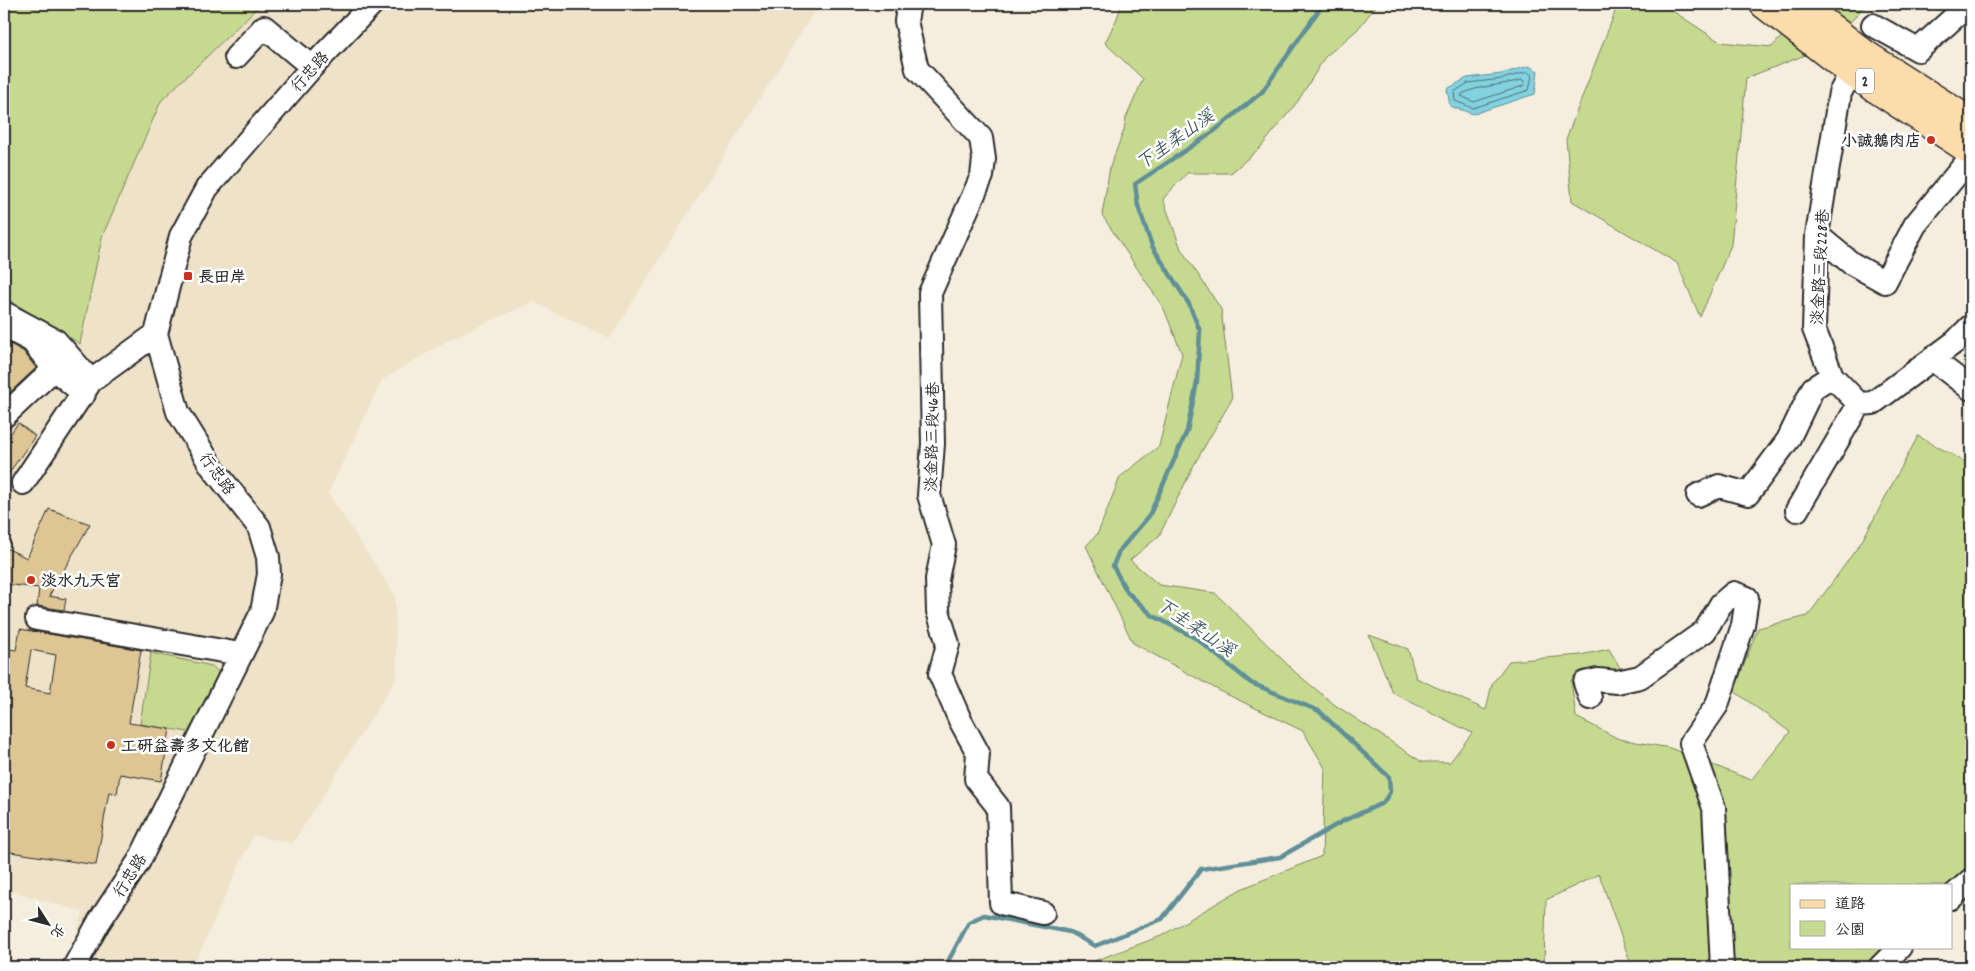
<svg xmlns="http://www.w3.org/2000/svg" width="1975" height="971" font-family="Dekko,'LXGW WenKai TC',sans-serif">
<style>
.built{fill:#eee2c8}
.green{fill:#c6da8f;stroke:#78825d}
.water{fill:#83d2e0;stroke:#608f98}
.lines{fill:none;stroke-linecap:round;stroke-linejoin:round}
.shore{stroke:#4e6e73;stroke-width:1}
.stream{stroke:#608f98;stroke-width:4.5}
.building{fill:#ddc594;stroke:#2b2b2b;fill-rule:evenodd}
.minor-casing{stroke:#2b2b2b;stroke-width:26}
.major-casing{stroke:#2b2b2b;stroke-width:31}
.minor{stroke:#fff;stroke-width:22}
.major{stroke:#fddcac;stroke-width:28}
.poi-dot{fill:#c8321e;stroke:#fff;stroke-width:2}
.labels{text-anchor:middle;stroke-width:5;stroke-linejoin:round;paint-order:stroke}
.shield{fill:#fff;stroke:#6b6b6b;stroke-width:1}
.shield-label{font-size:15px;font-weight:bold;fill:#2b2b2b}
.street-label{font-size:16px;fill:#2b2b2b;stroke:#fff}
.poi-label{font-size:16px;font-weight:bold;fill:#2b2b2b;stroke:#fff;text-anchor:start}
.water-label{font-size:18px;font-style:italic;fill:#455d61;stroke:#fff}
</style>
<rect width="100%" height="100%" fill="#f5eedf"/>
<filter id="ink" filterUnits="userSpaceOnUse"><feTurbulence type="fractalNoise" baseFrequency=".02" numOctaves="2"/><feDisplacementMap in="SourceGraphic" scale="10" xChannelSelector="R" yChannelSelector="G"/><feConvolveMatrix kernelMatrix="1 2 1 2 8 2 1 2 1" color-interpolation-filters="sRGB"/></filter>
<g filter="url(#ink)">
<!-- built -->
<path class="built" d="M261 4H819L610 338 533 302 450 339 382 380 328 493 395 595 397 677 293 843 253 835 193 967H66L83 912 4 889V297L80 344 102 237 161 100Z"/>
<!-- green -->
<path class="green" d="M4 4H261L161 101 102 237 80 344 4 297Z
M1122 4H1384L1376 6 1357 30 1325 57 1298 101 1261 147 1231 173H1187L1163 199 1181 249 1221 309 1232 399 1195 463 1159 536 1130 560 1159 585 1215 593 1296 673 1335 705 1422 762H1450L1472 733 1393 693 1369 635 1408 649 1416 678 1486 710 1492 684 1509 661 1581 655 1609 649 1622 671 1571 680 1576 717 1619 739 1670 748 1751 780 1790 732 1734 691 1758 628 1808 616 1862 541 1918 436 1971 465V880L1951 885H1791V947H1890L1866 967H1632L1599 874 1546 900 1544 967H1078L1161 936 1241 889 1322 856 1325 768 1303 731 1220 691 1133 643 1086 546 1098 533 1120 477 1159 446 1182 354 1164 309 1102 215 1110 167 1124 130 1126 118 1143 79 1105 43 1117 18Z
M1610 4H1662L1720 42 1772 47 1783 35 1808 54 1746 78 1731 245 1700 317 1677 263 1572 201 1566 139 1615 12Z
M1817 4H1866L1848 25Z
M151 653 212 666 218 672V679L188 732 140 724Z"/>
<!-- water -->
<path class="water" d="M1529 66 1538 71 1535 94 1473 114 1450 106 1447 89 1467 78 1501 74Z"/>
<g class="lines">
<!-- shore -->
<path class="shore" d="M1528 72 1532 75 1529 90 1473 108 1455 101 1454 92 1468 83 1502 79Z
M1522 80 1525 82 1523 86 1474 102 1461 96 1462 94C1476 86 1504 85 1522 80Z"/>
<!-- stream -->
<path class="stream" d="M945 967 969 922 984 915 1070 932 1095 946 1162 919 1201 869 1280 857 1343 821 1383 803 1390 792 1389 777 1319 711 1251 683 1197 639 1152 615 1127 592 1113 566 1119 551 1149 516 1187 431 1197 382 1200 331 1189 304 1152 246 1138 206 1135 184 1213 132 1262 92 1323 4"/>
</g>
<!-- building -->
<path class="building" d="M8 343 23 351 36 368 4 398V348Z
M18 423 35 436 4 480V443Z
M49 509 90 524 49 596 66 599 64 610 37 606 39 588 4 584V547L27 558Z
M20 629 141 650 129 723 170 729 161 781 120 774 117 794 109 792 96 865 4 851V700L7 682 4 680 9 649 16 650ZM31 650 56 655 50 693 25 688Z"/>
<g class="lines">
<!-- minor casing -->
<g class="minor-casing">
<path id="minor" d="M909 4 906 21 917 69 981 138 984 159 982 176 930 293 933 444 929 495 944 545 937 579 938 611 948 644 940 674 960 720 978 753 976 779 998 807 1001 903 1043 913
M1873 25 1918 50 1958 14 1971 5
M236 57 264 27 312 67
M1851 72 1840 93 1817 235 1814 329 1832 376 1859 404 1873 403 1955 342 1971 326
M1817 235 1851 263 1885 282 1915 225 1971 157
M4 313 56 341 91 381 156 334
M13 331 32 341 54 369 84 394
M1932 359 1971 389
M4 416 54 369
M23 483 91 381
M1698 495 1719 486 1748 494 1788 440 1813 388 1832 376
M1797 510 1859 404
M37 619 240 654
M1590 698 1585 683 1598 680 1617 682 1640 677 1705 631 1721 604 1734 593 1747 598 1743 625 1717 705 1691 743 1714 808 1722 967
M1951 898 1971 880
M74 967 99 922 139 861 262 612 269 574 268 557 259 527 212 467 178 412 156 334 181 236 207 188 312 67 372 4
M1880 967 1900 947"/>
</g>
<!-- major casing -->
<g class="major-casing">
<path id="major" d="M1764 4 1851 72 1971 151
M1800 4 1866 55 1971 122"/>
</g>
<!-- minor -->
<use href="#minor" class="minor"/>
<!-- major -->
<use href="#major" class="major"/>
</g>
</g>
<!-- markers -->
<g class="poi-dot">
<circle cx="1931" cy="140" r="5"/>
<rect x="183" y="271" width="10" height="10" rx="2.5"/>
<circle cx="31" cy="580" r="5"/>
<circle cx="111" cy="745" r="5"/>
</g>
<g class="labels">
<!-- shield labels -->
<rect class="shield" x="1856" y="68.5" width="18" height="25" rx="4"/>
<g class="shield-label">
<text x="1865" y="86">2</text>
</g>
<!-- street labels -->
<g class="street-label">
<text transform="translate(309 71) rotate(-48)" y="6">行忠路</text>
<text transform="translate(1819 267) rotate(-87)" y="6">淡金路三段228巷</text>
<text transform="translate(931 437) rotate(-89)" y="6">淡金路三段46巷</text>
<text transform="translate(218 473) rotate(54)" y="6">行忠路</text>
<text transform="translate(129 875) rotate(-58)" y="6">行忠路</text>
</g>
<!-- poi labels -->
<g class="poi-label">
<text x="1921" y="146" text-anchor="end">小誠鵝肉店</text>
<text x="198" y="282">長田岸</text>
<text x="41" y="586">淡水九天宮</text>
<text x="121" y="751">工研益壽多文化館</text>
</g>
<!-- water labels -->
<g class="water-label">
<text transform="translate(1175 139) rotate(-35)" y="6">下圭柔山溪</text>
<text transform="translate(1196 627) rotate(34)" y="6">下圭柔山溪</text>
</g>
</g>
<!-- margin -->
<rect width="1975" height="971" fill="none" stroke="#fff" stroke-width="20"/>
<rect x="10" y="10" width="1955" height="951" fill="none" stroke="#2b2b2b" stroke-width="2" filter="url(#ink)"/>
<!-- legend -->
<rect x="1790" y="884" width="162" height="65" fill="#ffffff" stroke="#aaaaaa"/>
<rect x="1800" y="900" width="25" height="8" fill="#fddcac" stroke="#aaaaaa"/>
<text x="1835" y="908" font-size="15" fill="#2b2b2b">道路</text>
<rect x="1800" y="921" width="25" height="15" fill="#c6da8f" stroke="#aaaaaa"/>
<text x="1835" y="934" font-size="15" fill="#2b2b2b">公園</text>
<!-- north arrow -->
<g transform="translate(48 924) rotate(126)" stroke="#ffffff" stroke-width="4" paint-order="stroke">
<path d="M0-4L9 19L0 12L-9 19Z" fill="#2b2b2b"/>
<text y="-8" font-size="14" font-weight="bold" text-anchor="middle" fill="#2b2b2b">北</text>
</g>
</svg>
